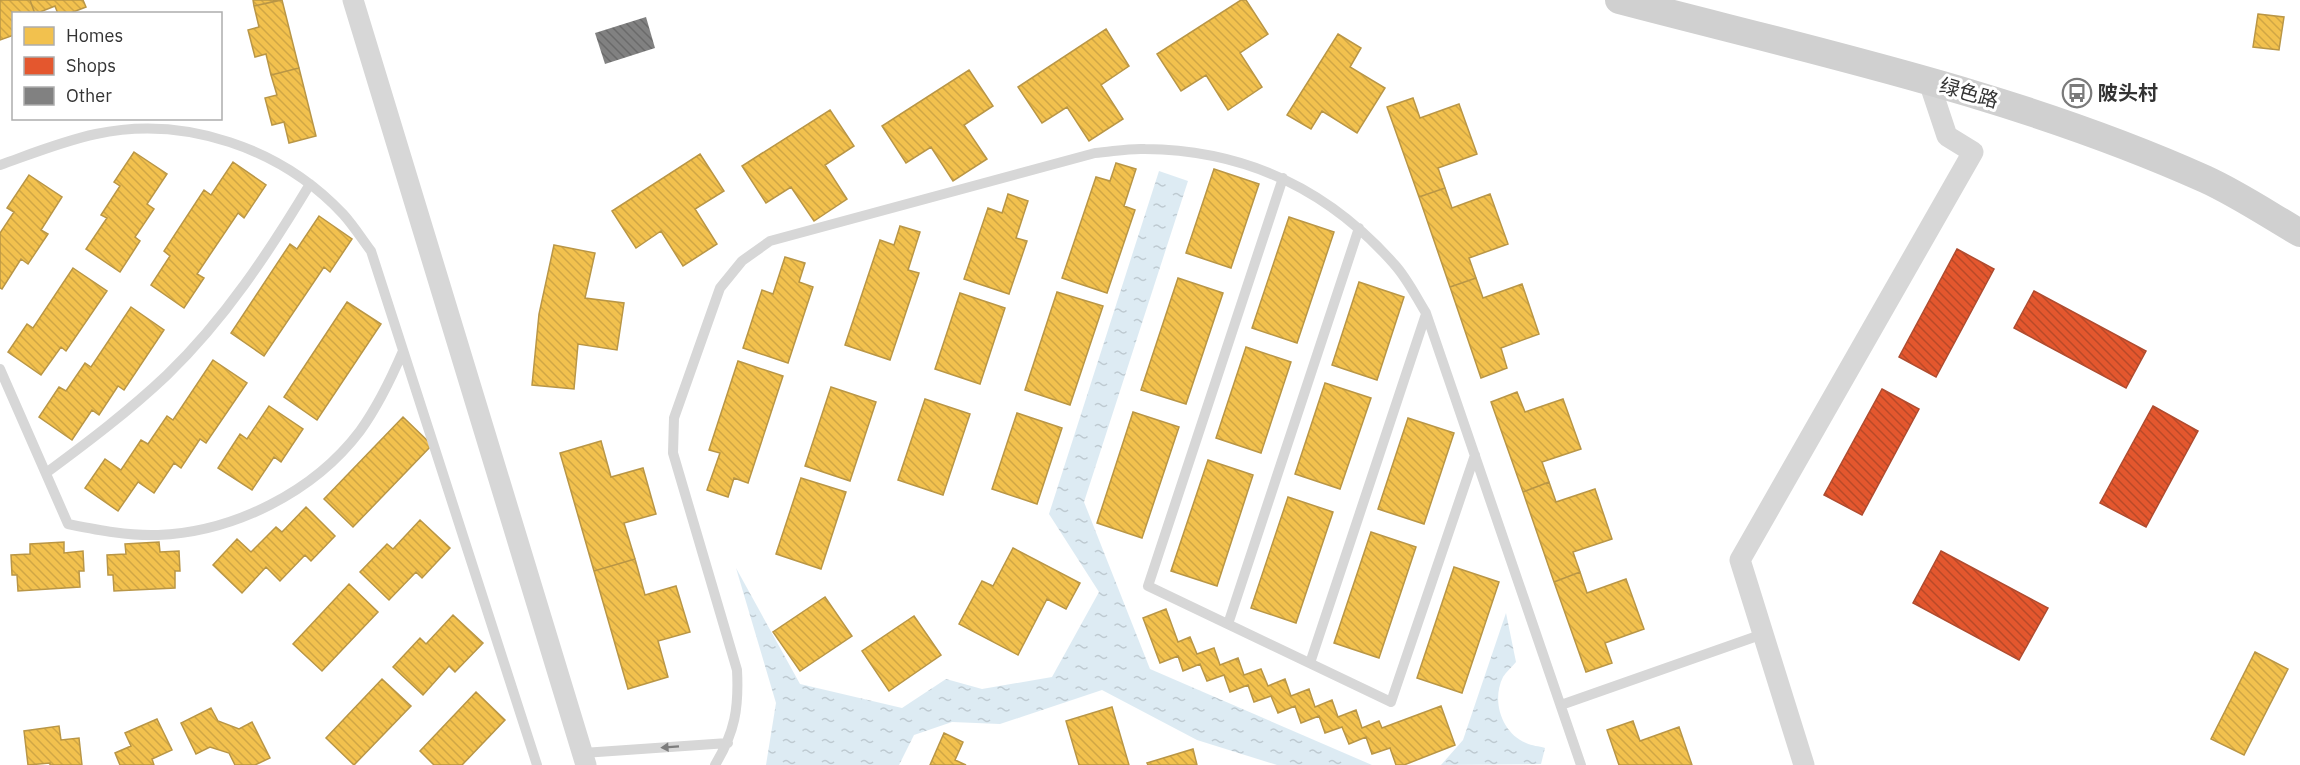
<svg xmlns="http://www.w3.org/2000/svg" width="2300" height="765" font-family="'IBM Plex Sans','Noto Sans SC',sans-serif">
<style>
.water{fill:url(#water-ripples)}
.homes{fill:url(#homes-back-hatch);stroke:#b99646;stroke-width:1.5}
.shops{fill:url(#shops-back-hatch);stroke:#af4c30;stroke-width:1.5}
.building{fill:url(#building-back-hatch)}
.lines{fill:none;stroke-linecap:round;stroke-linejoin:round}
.lane{stroke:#d7d7d7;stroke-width:10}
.street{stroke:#d7d7d7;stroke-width:21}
.secondary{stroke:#d0d0d0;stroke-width:28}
.oneway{fill:#7d7d7d}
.labels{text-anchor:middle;stroke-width:6;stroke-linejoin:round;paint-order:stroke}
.street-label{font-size:20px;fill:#333;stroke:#fff}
.poi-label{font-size:20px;font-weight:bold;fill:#333;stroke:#fff;text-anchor:start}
</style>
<defs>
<pattern id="water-ripples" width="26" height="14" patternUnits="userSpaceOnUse" patternTransform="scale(1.5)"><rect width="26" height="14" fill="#ddebf3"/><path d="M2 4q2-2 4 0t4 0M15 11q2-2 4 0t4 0" fill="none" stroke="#becad1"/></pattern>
<pattern id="homes-back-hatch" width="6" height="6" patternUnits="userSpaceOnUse" patternTransform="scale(1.5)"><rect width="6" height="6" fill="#f2c14e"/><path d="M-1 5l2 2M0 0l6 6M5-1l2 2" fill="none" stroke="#d0a645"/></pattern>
<pattern id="shops-back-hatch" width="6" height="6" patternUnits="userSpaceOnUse" patternTransform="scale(1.5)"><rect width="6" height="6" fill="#e4572e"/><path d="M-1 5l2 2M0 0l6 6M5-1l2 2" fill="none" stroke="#b94928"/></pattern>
<pattern id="building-back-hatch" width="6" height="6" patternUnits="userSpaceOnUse" patternTransform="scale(1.5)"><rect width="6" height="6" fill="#818181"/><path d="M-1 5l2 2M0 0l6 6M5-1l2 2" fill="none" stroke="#6a6a6a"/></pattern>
</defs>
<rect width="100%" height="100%" fill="#fff"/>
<!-- water -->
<path class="water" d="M1159 171 1188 181 1084 502 1150 669 1372 765H1277L1197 740 1102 690 1000 724 952 722 914 735 899 765H766L776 703 736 568 800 684 902 708 946 679 982 689 1052 677 1099 592 1049 514Z
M1506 613 1516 662C1512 667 1506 672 1503 677 1491 701 1502 733 1526 743 1532 746 1539 746 1545 748L1541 764 1441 765 1463 740Z"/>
<!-- homes -->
<path class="homes" d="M0 0H30L35 14H14V35L0 40Z
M30 0H83L86 7 68 14H58L55 6 35 14Z
M253 0H280L254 6Z
M282 0 299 68 271 75 266 54 255 57 248 30 259 27 254 6Z
M1241 0H1246L1268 34 1240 53 1262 87 1228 110 1206 75 1181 91 1157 54Z
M2258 14 2284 17 2279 50 2253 47Z
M1106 29 1129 66 1101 85 1123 119 1089 141 1067 107 1042 123 1018 87Z
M1338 34 1361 48 1350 67 1385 88 1357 133 1322 111 1311 129 1287 115Z
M299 68 316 136 289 143 284 122 272 125 265 98 277 95 271 75Z
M969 70 993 106 964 125 987 159 953 181 931 147 906 163 882 126Z
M1413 98 1420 118 1459 104 1477 154 1438 168 1445 188 1419 197 1387 107Z
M830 110 854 146 825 165 847 199 814 221 791 187 766 203 742 166Z
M134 152 167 174 147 204 154 209 135 237 140 241 120 272 86 249 107 218 101 215 120 186 114 182Z
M700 154 724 191 695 209 717 244 683 266 661 231 636 248 612 211Z
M233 162 266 185 244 218 238 213 197 274 204 278 184 308 151 285 170 256 164 251 204 190 211 195Z
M1116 163 1136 169 1124 206 1135 210 1107 293 1062 278 1096 177 1110 181Z
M1214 169 1259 184 1231 268 1186 253Z
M29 175 62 197 41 230 48 234 28 264 21 259 2 289 0 288V233L14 212 7 208Z
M1445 188 1452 208 1490 194 1508 244 1469 258 1476 278 1450 287 1419 197Z
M1008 194 1028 201 1016 238 1027 241 1009 294 964 279 988 208 1002 213Z
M319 216 352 239 330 272 324 267 264 356 231 333 290 244 297 249Z
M1289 217 1334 232 1297 343 1252 328Z
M900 226 920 232 908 270 919 273 890 360 845 345 880 240 894 245Z
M554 245 595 253 585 298 624 303 617 350 578 344 574 389 532 385 539 314Z
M785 257 805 263 799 282 813 287 788 363 743 348 762 290 773 294Z
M73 268 107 291 66 351 61 347 41 375 8 352 27 324 33 328Z
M1178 278 1223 293 1186 404 1141 390Z
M1476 278 1483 298 1522 284 1539 334 1501 348 1507 368 1481 378 1450 287Z
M1359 282 1404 297 1377 380 1332 365Z
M1057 292 1103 306 1070 405 1025 390Z
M960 293 1005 308 980 384 935 369Z
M347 302 381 324 317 420 284 397Z
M131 307 164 330 124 390 118 386 99 415 92 410 72 440 39 417 59 387 66 391 85 363 91 367Z
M1246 347 1291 362 1261 453 1216 438Z
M213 360 247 383 206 443 200 439 181 468 174 463 154 493 138 482 118 511 85 488 105 459 121 470 141 440 148 444 167 416 173 420Z
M738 361 783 376 748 483 734 478 728 497 707 490 720 453 709 450Z
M1325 383 1371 398 1340 489 1295 474Z
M831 387 876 402 850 481 805 466Z
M1517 392 1525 412 1563 399 1581 449 1542 462 1549 482 1523 492 1491 402Z
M925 399 970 414 943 495 898 480Z
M269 406 303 429 281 462 274 457 252 490 218 468 240 434 247 439Z
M1133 412 1179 427 1142 538 1097 523Z
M1017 413 1062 428 1037 504 992 489Z
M403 417 432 445 353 527 324 499Z
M1408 418 1454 433 1424 524 1378 509Z
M601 441 611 477 643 468 656 514 624 523 635 559 594 571 560 453Z
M1208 460 1253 475 1217 586 1171 571Z
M801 478 846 492 821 569 776 554Z
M1549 482 1556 502 1595 489 1612 539 1573 552 1580 572 1554 582 1523 492Z
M1288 497 1333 512 1296 623 1251 608Z
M306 507 335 536 311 561 305 555 280 581 266 567 242 593 213 565 237 539 251 552 276 527 282 532Z
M420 520 450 548 422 578 416 572 389 600 360 572 387 544 393 549Z
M1371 532 1416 547 1379 658 1334 643Z
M64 542V553L83 551 84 571H79L80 587 18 591 17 575H12L11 555 30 554V544Z
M159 542 160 552 179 551 180 571H175V588L114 591 113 575H108L107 555 126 554 125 544Z
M1013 548 1080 583 1066 609 1047 599 1018 655 959 624 982 581 993 586Z
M635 559 645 595 676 586 690 632 658 641 668 677 628 689 594 571Z
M1454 567 1499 582 1462 693 1417 678Z
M1580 572 1587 593 1626 579 1644 629 1605 643 1612 663 1586 672 1554 582Z
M349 584 378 612 322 671 293 644Z
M825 597 852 636 800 671 773 632Z
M1166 609 1178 642 1190 637 1197 654 1214 648 1220 665 1238 658 1244 675 1261 669 1268 686 1285 679 1291 696 1309 689 1315 707 1332 700 1338 717 1356 710 1362 728 1379 721 1382 728 1441 706 1455 745 1404 765H1396L1390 748 1372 754 1366 737 1349 744 1342 727 1325 733 1319 716 1301 723 1295 706 1278 713 1271 696 1254 702 1248 685 1230 692 1224 675 1207 681 1200 664 1183 671 1178 656 1160 663 1143 618Z
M453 615 483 643 455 672 449 666 423 695 393 667 420 638 426 644Z
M914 616 941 655 889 691 862 651Z
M2255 652 2288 669 2244 755 2211 739Z
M382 679 411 706 354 765 326 738Z
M476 692 505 720 462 765H434L420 751Z
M1112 707 1129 765H1079L1066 721Z
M211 708 218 721 239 729 252 722 270 758 255 765H235L229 753 210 747 196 754 181 723Z
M157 719 172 750 152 759 154 765H120L115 753 131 746 125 733Z
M1633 721 1640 741 1679 727 1692 765H1619L1607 730Z
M59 726 61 740 79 738 82 765H50V763L28 765 24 731Z
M944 733 963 742 955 760 966 765H930Z
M1193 749 1197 765H1148L1147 763Z"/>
<!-- shops -->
<path class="shops" d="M1957 249 1994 269 1936 377 1899 357Z
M2034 291 2146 351 2126 388 2014 328Z
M1882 389 1919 409 1862 515 1824 495Z
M2153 406 2198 431 2146 527 2100 503Z
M1941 551 2048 608 2019 660 1913 603Z"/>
<!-- building -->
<path class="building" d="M646 17 655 48 605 64 595 33Z"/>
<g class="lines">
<!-- lane -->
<path class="lane" d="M0 165C31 154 63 141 96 134 185 115 281 148 343 214 353 225 362 239 371 251L537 765
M1283 178 1148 586 1391 702 1475 455
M0 369 68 524C98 530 127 536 158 535 234 532 314 492 360 431 378 406 391 379 403 351
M46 473C88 442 129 411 167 375 225 319 269 252 310 184
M1228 624 1359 228
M1310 663 1426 314
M1561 705 1763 634
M583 753 728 743
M715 765C735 732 739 708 737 670L673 453 674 418 720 288 742 261 770 241 1095 153C1111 152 1129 148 1145 149 1245 150 1328 189 1394 264 1407 278 1416 297 1426 313L1581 765"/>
<!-- street -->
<path class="street" d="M353 0 586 765
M1804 765 1740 560 1973 152 1947 136 1929 82"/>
<!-- secondary -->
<path class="secondary" d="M1619 0C1817 52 2018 95 2205 179 2238 194 2269 215 2300 233"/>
</g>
<!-- one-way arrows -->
<defs><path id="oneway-solid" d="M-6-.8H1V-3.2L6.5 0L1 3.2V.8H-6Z" transform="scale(1.5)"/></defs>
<use class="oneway" href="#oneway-solid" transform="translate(670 747) rotate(176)"/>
<!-- icons -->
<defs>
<g id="bus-ring" transform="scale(1.5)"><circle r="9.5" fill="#fff" stroke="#7a7a7a" stroke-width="1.5"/><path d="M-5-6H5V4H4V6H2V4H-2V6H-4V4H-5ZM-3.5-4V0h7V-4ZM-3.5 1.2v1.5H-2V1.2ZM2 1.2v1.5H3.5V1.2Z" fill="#7a7a7a"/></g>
</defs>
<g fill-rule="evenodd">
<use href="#bus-ring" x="2077" y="93"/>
</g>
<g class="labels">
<!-- street labels -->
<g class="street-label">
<text transform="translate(1969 93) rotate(16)" y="7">绿色路</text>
</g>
<!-- poi labels -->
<g class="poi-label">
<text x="2098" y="100">陂头村</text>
</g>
</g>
<!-- legend -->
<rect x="12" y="12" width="210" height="108" fill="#ffffff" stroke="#adadad" stroke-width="1.5"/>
<rect x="24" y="27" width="30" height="18" fill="#f2c14e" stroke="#adadad" stroke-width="1.5"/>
<text x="66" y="42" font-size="18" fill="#333333">Homes</text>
<rect x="24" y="57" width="30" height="18" fill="#e4572e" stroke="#adadad" stroke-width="1.5"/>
<text x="66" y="72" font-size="18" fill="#333333">Shops</text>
<rect x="24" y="87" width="30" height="18" fill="#818181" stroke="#adadad" stroke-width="1.5"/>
<text x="66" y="102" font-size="18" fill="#333333">Other</text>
</svg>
